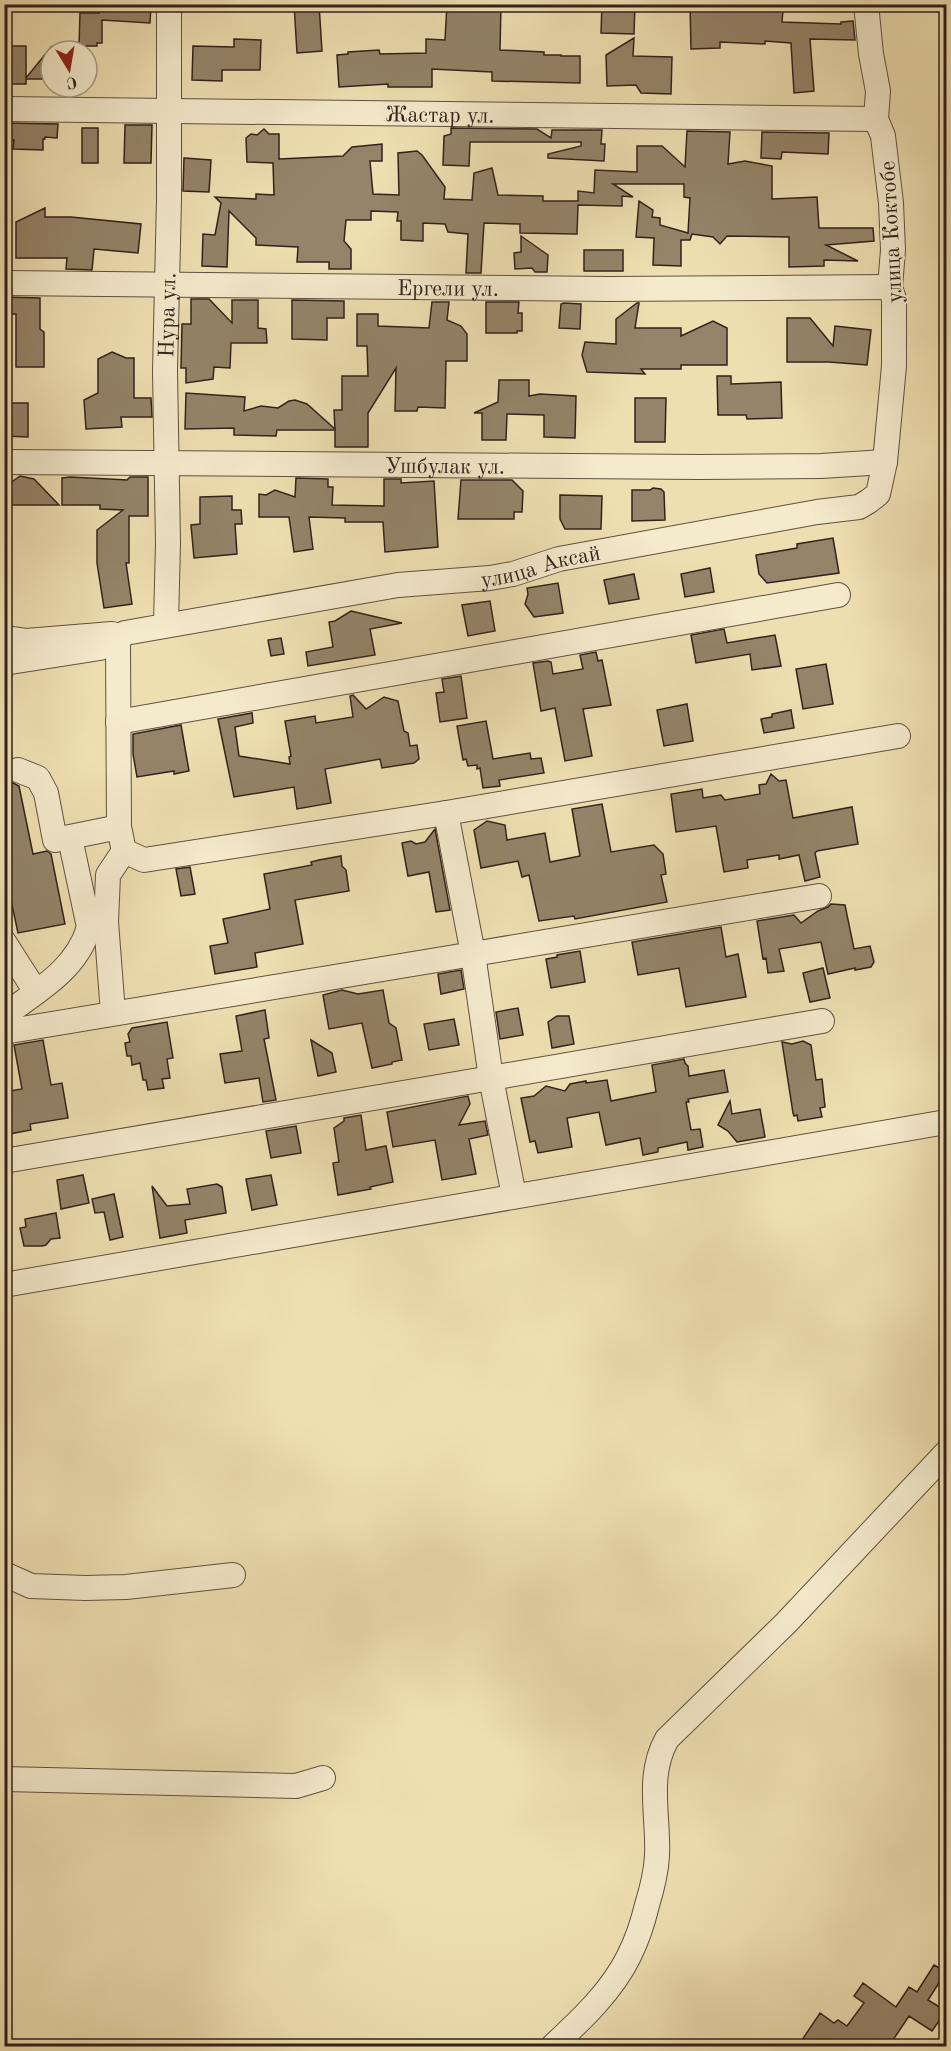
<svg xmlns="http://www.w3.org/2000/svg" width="951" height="2051" font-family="'Old Standard TT',serif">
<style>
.building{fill:#948469;stroke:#32221c;stroke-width:1.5}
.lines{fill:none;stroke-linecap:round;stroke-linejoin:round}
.minor-casing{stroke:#615141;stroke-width:26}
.minor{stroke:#f4eacc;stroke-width:24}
.labels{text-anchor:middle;stroke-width:4.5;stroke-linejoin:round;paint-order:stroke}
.street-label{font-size:22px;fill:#32221c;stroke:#f4eacc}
</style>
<rect width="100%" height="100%" fill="#eedfb1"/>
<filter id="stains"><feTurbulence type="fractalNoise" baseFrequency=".00333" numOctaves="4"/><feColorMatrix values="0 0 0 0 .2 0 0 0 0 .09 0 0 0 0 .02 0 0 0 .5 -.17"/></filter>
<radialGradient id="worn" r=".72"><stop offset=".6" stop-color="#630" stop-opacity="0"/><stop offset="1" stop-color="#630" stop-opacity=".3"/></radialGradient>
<!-- building -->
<path class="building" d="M99 4H151L150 23 102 20V43H97V46H79L80 13H99Z
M294 4H319L322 51 297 53Z
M447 4H501L500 50 544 52V55H561V56H580V83L492 81V72L432 69V87H388V84L339 87 337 55 348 54V52L379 50 380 54 426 53V39L445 40Z
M602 4H635L634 34 601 33Z
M690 4H726V7L783 10 782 22 841 24V22L853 21 855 40 810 39 814 91 794 93 791 43 765 41V44L720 42V48L691 49Z
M634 38 633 56 672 57 671 94 641 93 636 85 607 86 606 55Z
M234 39 261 40 260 70H222V81L192 80 193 46 234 47Z
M4 46H26V78L51 47V79H26V84H4Z
M4 123 58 124 57 138 45 137V139H43V150L13 149 14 140H4Z
M125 125H152L151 163H124Z
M82 128H98V163H82Z
M451 128 537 129 551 138 552 130H602L601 144H605L604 161 548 158V154L581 146V142H470L469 166 443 165 444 136 451 134Z
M264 129 269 134H279V159L343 156 352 147 382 144V161H370L373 194 399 195 398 153 417 151 422 155 445 187 444 199 472 200 474 173 492 168 498 195 543 196V201H578V191L594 193 595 170 637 172V146H662L685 167 687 131 730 132 728 164 745 161 772 166V199L817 197 819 228H873L874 241 826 245 858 261 824 260V266L789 267V237L727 236 720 244 713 237 692 234 690 240H681V266L653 265 654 238 636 237 639 201 653 210 652 217 660 218V225L688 233 690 198 684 197V184H613L633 197 622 196V206L578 205 577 234 520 233V224L484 223 481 273H466L468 234 448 232 445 224 423 223V241L401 240V221H397L398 212 371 211V220H346L344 241 351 249V269H329V262H297L298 247 256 245V238L229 211 227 267 202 266 203 234 215 235 221 203 215 197 256 199V194L274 195 273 163 247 162 246 138 251 134 257 135Z
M762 132 829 133 828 154 782 152 781 159 761 158Z
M184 158 211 160 209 192 183 191Z
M45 208V217H71L141 224 138 253 94 249 92 270 66 269 67 258H16V222Z
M521 236 548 255 547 272H535L532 268 515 269 514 253 521 252Z
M584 250H623V271H584Z
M4 297 40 298V329L44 332V367H16V314H4Z
M191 299H209L232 323V300H258V328L266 329 267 343H231L230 368 214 367 213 379 186 383V368H181L182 324H191Z
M292 300 344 301V318H327V340L292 339Z
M432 302H449L447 320 461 326 467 334V361H446L445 408 418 407 417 411H395L396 368 368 413V447H335V430H277L276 436 234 435V428L185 429 186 393 245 397 244 411 261 406 278 408 289 401 295 400 307 404 335 429 334 410H342V376H368L367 346H357V314H378V326L429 328Z
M486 302H519L518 313H522V331H517V333H486Z
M564 303 581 304 580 329 559 328 561 304Z
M637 303H639L635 328H681V336L713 321 727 328V365H681V369H641L645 374 587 372 582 355 585 342 616 344V319Z
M787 318H810L833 346 835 326 871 330 867 365 829 362H787Z
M112 352 126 358H134V398H151L152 417H121L122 427 86 429 84 400 98 393V359Z
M717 376H731V384L781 382 782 418 747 419 746 415H718Z
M499 380H529V396L540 394 576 396 575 438 544 437V415L507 414 506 440H482V413H474L498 402Z
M635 398H666L665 442H635Z
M4 403H28V437L4 436Z
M20 476 34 479 59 505H6L7 481H13Z
M70 477 127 480 130 477H148V516H129V563H126L132 604 104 608 97 563V530L123 510 100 509V505H62V478Z
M296 478 328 479V487H333L332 505 384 506V479H401V483L434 481 438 547 385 552 383 522H345V518L309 517 313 549 294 552 289 517H259V494L266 495 275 490 295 497Z
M461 480H512L523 491 522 512H514V519H458Z
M653 488 661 489 664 492 665 520 632 521V490H650Z
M560 495 602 496 601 529H565L560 519Z
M232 496V510H241L242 524H235L237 554 194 558 191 525 200 524V497Z
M833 538 839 573 767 583 759 574 756 555 797 548V544Z
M710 568 714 592 685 597 681 574Z
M634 574 639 599 609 604 604 580Z
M558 583 563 613 534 617 525 604 528 594 527 588Z
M490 601 495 631 468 636 462 605Z
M351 611 402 623 370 629 375 655 308 666 306 652 333 647 329 622 335 621Z
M724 629 727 643 775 635 781 666 752 670 750 654 696 663 691 635Z
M281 638 284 654 271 656 268 640Z
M596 652 598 661 602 660 611 705 583 709 592 756 565 761 555 708 541 711 533 663 548 661 551 662 553 674 583 669 580 655Z
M826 664 833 704 803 709 796 669Z
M461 676 467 718 440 722 436 693 444 692 442 679Z
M353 695 366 709 384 697 398 701 404 731 408 733 410 746 417 745 419 759 414 763 382 768 380 759 325 769 331 803 297 809 294 787 234 797 218 719 252 713 253 723 235 727 239 756 290 764 289 757 291 756 285 721 315 716 316 723 353 717 350 696Z
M687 704 693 741 664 746 657 710Z
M791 710 794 728 764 733 761 719 772 717V714Z
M486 721 493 759 530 753 531 759 541 758 544 773 499 780 500 786 483 788 480 768 477 769V765L468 766 466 759 463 760 457 726Z
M181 725 189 771 174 774V771L137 777 133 754V734Z
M771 774 779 781 786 780 793 818 852 807 858 844 817 851 815 853 820 877 805 881 799 855 779 859V855L747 860 748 868 724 872 716 826 676 832 671 794 702 789 703 798 721 795 725 800 760 794 759 785 766 784Z
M13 783 19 786 33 854 47 851 51 854 65 924 18 933 4 868V785Z
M602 804 611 852 654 845 663 854 666 874 661 875 667 902 575 919 574 916 539 921 529 875 522 877 518 861 481 868 474 830 487 821 505 825 507 840 545 833 550 862 580 856 572 809Z
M435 829 450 910 436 912 429 872 408 876 402 843 411 841 416 844 425 842Z
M341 856 342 866 346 870 349 891 295 900 303 944 255 953 257 967 215 974 210 946 228 943 223 919 270 909 264 874 312 865 311 862 319 860Z
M190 867 195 894 181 896 176 869Z
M831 904 845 905 854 949 870 946 874 962 871 967 855 970V968L828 974 821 942 779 949 784 971 768 973 766 958 763 959 757 921 794 915 801 923 818 911 828 907Z
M721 927 726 957 738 954 746 997 686 1007 679 968 638 975 632 942Z
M580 951 585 982 551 988 546 959 557 957V955Z
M823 968 830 998 810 1002 803 973Z
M461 970 464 989 441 994 438 974Z
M342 990 358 994 383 990 389 1023 396 1028 402 1060 392 1062V1064L372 1068 362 1023 329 1029 323 995Z
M518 1008 523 1035 500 1039 496 1012Z
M265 1010 269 1038 264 1039 276 1100 263 1102 259 1078 225 1083 220 1054 242 1051 236 1016Z
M557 1016H569L574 1044 552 1048 548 1022Z
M454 1019 459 1045 429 1050 424 1024Z
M167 1022 173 1058 167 1059 170 1078 162 1079 164 1088 148 1090 146 1080H143L140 1063 132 1065 131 1056H127L125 1043 130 1042 128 1034 132 1028Z
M43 1040 51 1085 62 1083 68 1118 30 1124 31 1130 4 1135V1092L22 1089 14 1045Z
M311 1040 332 1053 336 1072 318 1076Z
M803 1041 811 1045 816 1080 822 1079 825 1107 820 1108 822 1117 798 1121 797 1115 794 1116 793 1113 782 1042 792 1044Z
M684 1059 685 1063 688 1066 689 1076 724 1070 728 1092 688 1099 689 1102H686L691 1130 700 1129 703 1147 688 1150 687 1142 658 1148V1152L643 1155 640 1138 606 1145 599 1112 567 1118 572 1147 538 1153 535 1141 530 1142 521 1098 534 1096 546 1086 565 1091 570 1084 586 1081V1083L607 1080 611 1101 656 1092 652 1065Z
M468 1096 470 1104 459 1125 485 1121 488 1135 469 1139 476 1174 442 1180 435 1140 393 1147 387 1112Z
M730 1101 732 1114 760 1109 765 1137 737 1142 728 1131 718 1125Z
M361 1115 366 1150 386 1146 393 1182 370 1187 371 1189 338 1195 333 1163 339 1162 334 1128 344 1121V1118Z
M296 1126 301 1153 271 1158 266 1131Z
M83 1175 89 1203 61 1209 57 1180Z
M271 1175 277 1205 252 1210 246 1179Z
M217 1184 222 1187 226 1213 185 1220 187 1233 160 1238 152 1186 167 1206 190 1204 187 1189Z
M114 1194 123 1237 110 1240 104 1212 95 1213 92 1199Z
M56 1213 60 1238 51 1239 46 1245 42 1246H24L20 1228 26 1227 25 1219Z
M934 1965 946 1972 928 2000 946 2011 932 2031 909 2016 889 2046H811L802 2040 820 2013 834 2023 838 2020 847 2026 864 2003 854 1996 863 1983 896 2007 909 1987 917 1992Z"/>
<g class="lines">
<!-- minor casing -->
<g class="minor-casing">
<g id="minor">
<path id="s1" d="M4 109 876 119"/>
<path id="s2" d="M4 283 609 289 890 287"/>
<path id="s3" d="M4 462 700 467 821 466 885 462"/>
<path id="s4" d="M166 624 168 543 165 371 169 199V4"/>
<path d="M120 636 118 645 119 827 124 851 144 860 446 813 898 736"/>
<path id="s5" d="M4 638 26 641 112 634 120 636 125 633 398 585 490 578 513 574 559 559 817 512 859 507 869 501 878 494 885 462 894 366V299L890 287 893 250 891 203 883 136 876 119 878 91 871 54 866 4"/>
<path d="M4 663 100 648"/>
<path d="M118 722 838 595"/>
<path d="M18 770 38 778 46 793 55 840 119 827"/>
<path d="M819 896 473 954 491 1078 822 1021"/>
<path d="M4 942 36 992"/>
<path d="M4 1012 13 1009C44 987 78 966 89 927L70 838"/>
<path d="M113 1013 106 922 108 875 124 851"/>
<path d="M4 1032 473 954 446 813"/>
<path d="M4 1161 491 1078 514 1196"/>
<path d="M4 1285 946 1122"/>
<path d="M4 1574 31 1586 85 1588 126 1587 233 1575"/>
<path d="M4 1779 296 1786 323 1778"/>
<path d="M553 2046C581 2020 612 1991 629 1956 637 1940 643 1922 647 1905 652 1889 656 1872 657 1856 659 1816 646 1776 667 1739L786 1623 946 1453"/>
</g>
</g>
<!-- minor -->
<use href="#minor" class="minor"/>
</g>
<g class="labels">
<!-- street labels -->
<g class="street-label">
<text dy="8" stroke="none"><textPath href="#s1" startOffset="436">Жастар ул.</textPath></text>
<text transform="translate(890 232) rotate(-93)" y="8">улица Коктобе</text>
<text dy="8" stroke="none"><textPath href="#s2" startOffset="444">Ергели ул.</textPath></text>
<text dy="8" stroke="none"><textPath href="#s4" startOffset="309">Нура ул.</textPath></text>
<text dy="8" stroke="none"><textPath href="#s3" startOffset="441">Ушбулак ул.</textPath></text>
<text dy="8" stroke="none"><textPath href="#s5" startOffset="544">улица Аксай</textPath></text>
</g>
</g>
<!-- margin -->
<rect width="951" height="2051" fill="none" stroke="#eedfb1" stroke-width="24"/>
<rect x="6" y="6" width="939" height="2039" fill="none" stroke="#32221c" stroke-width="3"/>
<rect x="12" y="12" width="927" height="2027" fill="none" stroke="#32221c" stroke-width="1.5"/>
<!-- north arrow -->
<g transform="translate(69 69) rotate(169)"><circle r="28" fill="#f4eacc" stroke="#a69a86" stroke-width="1.5"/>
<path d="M0-4.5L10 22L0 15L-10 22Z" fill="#8f2418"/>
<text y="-9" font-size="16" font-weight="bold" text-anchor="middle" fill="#32221c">С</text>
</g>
<rect width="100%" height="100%" filter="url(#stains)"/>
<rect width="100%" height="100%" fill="url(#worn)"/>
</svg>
